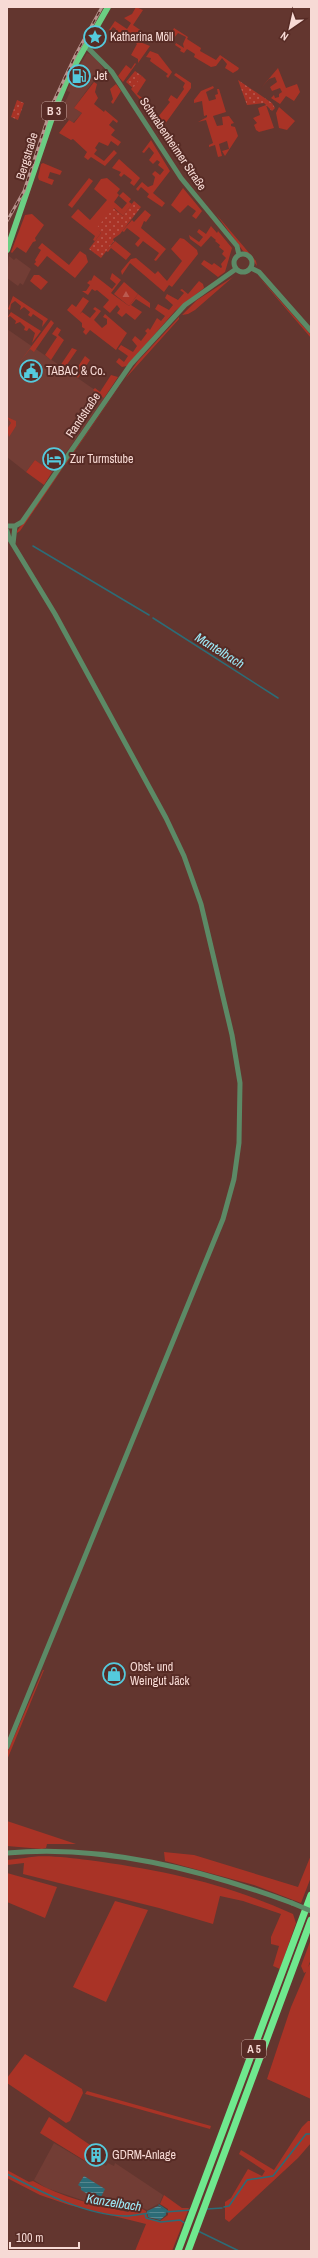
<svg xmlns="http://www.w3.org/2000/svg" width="318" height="2258" font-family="'Archivo Narrow',sans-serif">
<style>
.built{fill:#723d35}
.green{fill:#a93326}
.forest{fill:url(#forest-firs)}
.park{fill:url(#park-dots)}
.water{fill:url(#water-rules)}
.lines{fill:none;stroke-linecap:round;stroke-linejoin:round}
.stream{stroke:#2c6c77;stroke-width:1.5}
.minor{stroke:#5c8a66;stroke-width:5}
.major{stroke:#6bce83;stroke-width:6}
.highway{stroke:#6fe88e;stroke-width:7}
.rail-casing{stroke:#b7938d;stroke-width:3}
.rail{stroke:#572b25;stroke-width:1.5;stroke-dasharray:4.5;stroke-linecap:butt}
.minor-bridge{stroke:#5c8a66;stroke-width:5}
.labels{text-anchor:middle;stroke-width:4;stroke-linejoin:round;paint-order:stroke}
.shield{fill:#572b25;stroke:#c7a6a0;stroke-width:1}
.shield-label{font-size:11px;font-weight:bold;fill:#f7dad5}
.poi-label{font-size:12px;fill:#f7dad5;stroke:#572b25;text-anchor:start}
.street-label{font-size:12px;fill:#f7dad5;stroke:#572b25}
.water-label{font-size:13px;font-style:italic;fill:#9debf9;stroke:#572b25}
</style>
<defs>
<pattern id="forest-firs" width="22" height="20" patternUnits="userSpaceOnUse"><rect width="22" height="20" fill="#a93326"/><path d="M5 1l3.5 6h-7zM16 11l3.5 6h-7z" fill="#ba5a4f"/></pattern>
<pattern id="park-dots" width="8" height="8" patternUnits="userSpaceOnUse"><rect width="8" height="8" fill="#a93326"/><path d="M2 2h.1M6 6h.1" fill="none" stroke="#ba5a4f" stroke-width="1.8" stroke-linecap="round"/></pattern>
<pattern id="water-rules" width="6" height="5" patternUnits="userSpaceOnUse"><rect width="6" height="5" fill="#2c6c77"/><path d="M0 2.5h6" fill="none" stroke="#568790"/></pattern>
</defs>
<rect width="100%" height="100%" fill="#63362f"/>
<!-- built -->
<path class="built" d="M87 53 94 56 103 68 74 108 82 113 73 123 60 113 70 92 67 91 71 81Z
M9 256 14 260 16 258 31 269 23 285 20 283 18 286 7 278Z
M7 329 105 397 52 473 35 460 26 472 7 457Z
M54 2143 91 2165 93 2162 100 2167 103 2164 106 2166 108 2163 114 2166 115 2163 163 2195 160 2203 147 2210 133 2203 128 2211 91 2203 46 2188 34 2180Z"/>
<!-- green -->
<path class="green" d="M136 7 143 10 133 25 146 34 140 42 150 46 138 63V59L131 55 137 44 133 40 131 42 115 32 116 29 113 27 110 31 109 30 115 21 127 29 131 23 124 18 132 14Z
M174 28 188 37 187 39 201 48 200 51 216 60 220 55 239 68 238 70 233 73 225 68 227 64 222 58 216 66 211 67 194 57 195 54 187 49 184 53 180 51 181 49 175 45 176 43 184 48 183 44 186 37 178 33 174 38 171 34Z
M150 51 158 54 172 72 168 78 166 76 168 74 150 61 151 58 146 57Z
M135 63 136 64 123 82 118 76 126 65 131 69Z
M278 68 286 88 297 84 300 92 294 101 286 96 280 104 271 98 274 95 275 98 279 97V94L282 92 280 88 272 91 270 87 277 82 275 77 269 79 261 88Z
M176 73 191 83V88L165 124 154 116 158 117 170 102 168 100 171 95 177 99 184 89 183 87 185 83 174 75Z
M142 76 146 80 137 94 145 100 143 103 131 89Z
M94 82 97 84 95 92 98 98 94 104 104 112 105 110 118 121 117 123 113 120 109 125 115 130 111 135 121 142 118 146 111 141 108 146 99 142 95 148 97 150 94 154 104 161 114 150 117 153 105 166 91 157 88 160 84 157 87 152 73 139 71 140 59 133 69 120 74 123 82 113 74 108Z
M116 84 121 91 113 104 111 102 113 99 110 89Z
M213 86 214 88 206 92 209 101 216 99 215 95 218 94 217 89H219L226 112 213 116 217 126 223 125 222 117 229 116 234 123 231 124V126L235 127 238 136 225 156 222 151 229 149 227 141 219 144 222 156 218 157 215 145 209 147V145L213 143 206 120 198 122 207 117V115L204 116 202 101 194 103V100L201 91Z
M266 105 274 128 259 132 256 130 254 125 257 123 253 118 260 115 258 108Z
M279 107 295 121 287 130 279 128 276 113Z
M151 140 170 171 153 193 165 203 162 207 147 197 149 194 141 187 138 191 136 189 142 182 148 187 153 185 155 177 152 174 155 171 160 175 164 170 158 165 160 162 157 160 153 164 149 160 154 153 149 147 144 153 142 152Z
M119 159 140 178 134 186 130 183 132 180 124 174 121 177 119 175 121 172 112 168Z
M43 163 62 171 60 175 50 172 48 178 54 180 52 185 39 180 38 177 41 164Z
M89 178 93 181 72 208 68 205Z
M107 178 120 189 117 193 119 195 114 202 122 209 127 203 119 196 123 192 131 199 129 202 132 204 123 216 114 208 97 229 101 233 95 241 93 240 95 236 71 217 78 209 90 220 107 200 94 189 101 179Z
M183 188 202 211 196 219 192 216 196 211 188 205 180 213 171 205Z
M145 210 151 215 146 222 144 221 141 228 166 249 156 261 154 260 159 253 143 241 138 247 135 244 140 238 127 228 124 232 122 231 132 220 134 222Z
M32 214 44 225 35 238 36 241 33 242 26 253 17 247 12 253 11 252 25 215Z
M216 214 256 261 257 266 250 256 243 251Z
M211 226 217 233 218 231 232 248 225 272 218 277 201 264 204 260 212 265 214 263 221 268 222 267 221 264 226 258 222 254 224 251 219 247 220 245 215 241 216 240 211 236 201 247 190 239 189 235 199 242 203 237 197 232 199 229 206 234Z
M180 238 184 239 197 250 198 254 172 287 169 285 164 292 130 263 122 275 121 271 131 259 136 258 155 274 158 271 167 281 182 261 171 249Z
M115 241 131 254 126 260 111 248 108 252 106 251Z
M42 243 69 265 80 251 86 255 88 262 75 278 47 256 38 267 34 264 36 262 35 260 41 250 38 248Z
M112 273 121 280 111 293 129 306 138 294 150 303V308L136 299 131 305 142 312 135 320 126 313 122 317 117 313 120 309 117 305 110 313 103 307 109 300 97 290 95 291 92 289 88 295 82 291H86L90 285 87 283 90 280 91 281 94 275 112 289 116 284 110 279Z
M34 275H39L48 282 41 290 30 281Z
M257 275 311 335V338Z
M233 277 195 310 188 314 182 315 197 300Z
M199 281 203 284 204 288 175 311 127 366 122 367 116 362 119 358 124 362 128 356 118 349 121 345 133 352 137 346 132 340 135 336 141 341 147 333 145 331 148 328 150 330 157 318 161 321 165 316 155 309 158 304 169 310 173 305 165 298 167 294 178 300 184 293 180 290 182 289 188 294Z
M13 296 48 319 42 327 43 321 33 314 31 317 28 315 30 312 24 307 20 310 21 306 15 301 11 304 10 310 8 309Z
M83 297 89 301 80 314 82 312 90 318 96 311 93 309 95 307 101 311 94 320 102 328 107 324V319L103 317 105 314 127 333 116 350 90 330 86 335 83 332 85 329 82 327V323L67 310 72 304 76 307Z
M11 312 41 331 32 343 35 333 29 328 27 331 24 330 25 327 20 322 15 324 16 321 10 316 7 318Z
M179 317V319L125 379 138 361Z
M51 320 54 323 34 352 30 349 19 363Z
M57 327 61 330 58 335 64 340 51 360 45 355 57 337 52 334Z
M72 348 77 350 64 369 60 366Z
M85 356 90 360 78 378 73 374Z
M111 375 118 377 104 398 93 390 95 388 100 392Z
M124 380 66 464V463Z
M7 417 16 421V426L9 437 7 429 11 423Z
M35 460 52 472 44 485 26 472Z
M65 465 20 531 17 533V531Z
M43 1670H44L7 1760V1753Z
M7 1821 76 1844H47L46 1848 42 1849 7 1846Z
M164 1852 194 1855 298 1887 311 1855V1877L301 1903 254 1885 165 1861Z
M25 1858C43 1854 69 1858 88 1860 162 1870 225 1883 293 1914L296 1923 280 1969 273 1966 279 1946 271 1944V1937L281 1914 243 1901 220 1896 213 1924 159 1908 23 1874 24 1863 7 1865V1860Z
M7 1873 57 1887 45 1918 7 1902Z
M115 1901 148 1910 106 2002 73 1987Z
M311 1939V1959L308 1967 311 1962V2099L267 2079 291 2007 306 1972 304 1973 301 1966Z
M25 2054 82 2089 83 2093 70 2121 66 2123 7 2083V2078Z
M87 2091 211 2126 210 2129 85 2094Z
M49 2117 96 2149 87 2162 40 2133Z
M308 2121H311V2143L298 2158 229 2222 225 2219V2202L231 2198 248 2169 262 2176 265 2171 239 2154 241 2150 274 2170 302 2127Z
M7 2170 29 2182 33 2181C63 2198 95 2205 128 2212L133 2204 146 2211 148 2218 160 2221 168 2215V2209L160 2204 164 2195 182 2208H189L172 2251H135L146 2224 69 2205 40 2195 7 2178Z"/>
<!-- forest -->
<path class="forest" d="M124 282 138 294 129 306 114 294Z"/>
<!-- park -->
<path class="park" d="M135 71 142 76 133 88 126 82Z
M238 80 272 103 275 108 272 111 264 103 247 105Z
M17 100 24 103 18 120 11 117Z
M134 201 141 207 120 234 113 239 114 241 101 258 89 249 101 233 96 229 113 208 123 216Z"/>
<!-- water -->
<path class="water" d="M84 2176 105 2189 99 2201 81 2190V2187L78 2185Z
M158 2206 166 2210V2215L160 2220 148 2217 147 2211Z"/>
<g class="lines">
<!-- stream -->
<path class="stream" d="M33 546 149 615
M153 618 278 698
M7 2174C41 2192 85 2215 125 2216 133 2216 141 2214 149 2213
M159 2205 169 2212
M224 2207 229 2206 247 2180 273 2176 306 2134H311
M207 2209 222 2208
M165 2212 191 2210
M145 2214 146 2218 161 2222 180 2220 186 2224
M198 2231 239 2251"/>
<!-- minor -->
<path class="minor" d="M86 46 112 72 181 178 237 246 239 255
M234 263a9 9 0 1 1 18 0a9 9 0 1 1-18 0Z
M251 268 259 272 311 331
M7 526H15L22 522 131 364 185 305 236 269
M7 531 9 538 55 614 166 818 184 856 201 904 232 1035 240 1083 239 1143 234 1179 223 1219 7 1747
M13 544 15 526
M7 1853C104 1844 202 1870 292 1903"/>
<!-- major -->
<path class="major" d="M7 250 56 106 69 75 108 7"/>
<!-- highway -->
<path class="highway" d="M178 2251 311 1895
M188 2251 311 1920"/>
<!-- rail casing -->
<g class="rail-casing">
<path id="rail" d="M7 221 24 191 52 105 76 54 102 7"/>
</g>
<!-- rail -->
<use href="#rail" class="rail"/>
<!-- minor-bridge -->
<path class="minor-bridge" d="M292 1903 311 1911"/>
</g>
<!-- icons -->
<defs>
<g id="sight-ring" transform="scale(1.15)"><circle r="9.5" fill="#572b25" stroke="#54cadd" stroke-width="1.5"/><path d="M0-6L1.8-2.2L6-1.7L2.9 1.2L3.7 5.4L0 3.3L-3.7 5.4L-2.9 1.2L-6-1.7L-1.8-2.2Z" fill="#54cadd"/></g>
<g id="fuel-ring" transform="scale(1.15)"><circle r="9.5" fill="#572b25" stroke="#54cadd" stroke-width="1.5"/><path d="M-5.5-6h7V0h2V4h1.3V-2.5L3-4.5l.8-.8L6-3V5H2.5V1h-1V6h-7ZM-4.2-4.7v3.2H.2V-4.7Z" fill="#54cadd"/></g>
<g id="civic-ring" transform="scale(1.15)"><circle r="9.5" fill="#572b25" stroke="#54cadd" stroke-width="1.5"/><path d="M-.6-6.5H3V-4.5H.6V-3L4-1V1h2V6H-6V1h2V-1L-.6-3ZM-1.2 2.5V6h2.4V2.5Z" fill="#54cadd"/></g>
<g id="hotel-ring" transform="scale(1.15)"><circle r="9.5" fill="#572b25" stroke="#54cadd" stroke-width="1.5"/><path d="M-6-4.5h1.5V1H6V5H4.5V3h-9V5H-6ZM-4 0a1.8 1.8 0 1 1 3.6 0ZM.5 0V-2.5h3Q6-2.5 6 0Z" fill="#54cadd"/></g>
<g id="shop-ring" transform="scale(1.15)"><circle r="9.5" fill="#572b25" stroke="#54cadd" stroke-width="1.5"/><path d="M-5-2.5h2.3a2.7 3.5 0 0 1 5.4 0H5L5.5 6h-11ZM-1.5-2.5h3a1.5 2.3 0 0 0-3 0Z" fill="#54cadd"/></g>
<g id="building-ring" transform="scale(1.15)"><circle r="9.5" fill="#572b25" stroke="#54cadd" stroke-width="1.5"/><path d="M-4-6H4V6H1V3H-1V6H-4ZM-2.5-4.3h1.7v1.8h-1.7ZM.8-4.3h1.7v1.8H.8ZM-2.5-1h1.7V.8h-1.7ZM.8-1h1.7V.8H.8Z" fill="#54cadd"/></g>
</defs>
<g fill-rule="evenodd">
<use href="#sight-ring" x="95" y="37"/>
<use href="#fuel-ring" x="79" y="76"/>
<use href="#civic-ring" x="31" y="371"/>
<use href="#hotel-ring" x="54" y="459"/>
<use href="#shop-ring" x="114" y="1674"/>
<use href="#building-ring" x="96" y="2155"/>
</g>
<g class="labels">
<!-- shield labels -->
<g class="shield">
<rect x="42" y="102" width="24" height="18" rx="3"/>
<rect x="242" y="2040" width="24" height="18" rx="3"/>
</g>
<g class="shield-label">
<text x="54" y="115">B 3</text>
<text x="254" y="2053">A 5</text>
</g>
<!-- poi labels -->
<g class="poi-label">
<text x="110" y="41">Katharina Möll</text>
<text x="94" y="80">Jet</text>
<text x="46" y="375">TABAC &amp; Co.</text>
<text x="70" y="463">Zur Turmstube</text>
<text x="130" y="1671">Obst- und<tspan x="130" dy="14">Weingut Jäck</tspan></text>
<text x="112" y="2159">GDRM-Anlage</text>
</g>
<!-- street labels -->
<g class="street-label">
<text transform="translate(173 144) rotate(56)" y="4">Schwabenheimer Straße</text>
<text transform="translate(27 156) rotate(-73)" y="4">Bergstraße</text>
<text transform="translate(83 415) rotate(-56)" y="4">Randstraße</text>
</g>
<!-- water labels -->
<g class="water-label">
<text transform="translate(220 650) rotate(32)" y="5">Mantelbach</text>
<text transform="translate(114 2202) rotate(9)" y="5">Kanzelbach</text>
</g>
</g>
<!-- border -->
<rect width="318" height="2258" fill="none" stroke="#f7dad5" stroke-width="16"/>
<!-- north arrow -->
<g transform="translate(290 28) rotate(214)" stroke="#572b25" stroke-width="3" paint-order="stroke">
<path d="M0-3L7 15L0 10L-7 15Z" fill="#f7dad5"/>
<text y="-6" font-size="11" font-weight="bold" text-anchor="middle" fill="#f7dad5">N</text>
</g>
<!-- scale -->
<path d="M10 2242v6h69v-6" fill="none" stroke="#f7dad5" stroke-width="2"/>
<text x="16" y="2242" font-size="12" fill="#f7dad5" stroke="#572b25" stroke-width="3" paint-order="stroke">100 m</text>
</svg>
